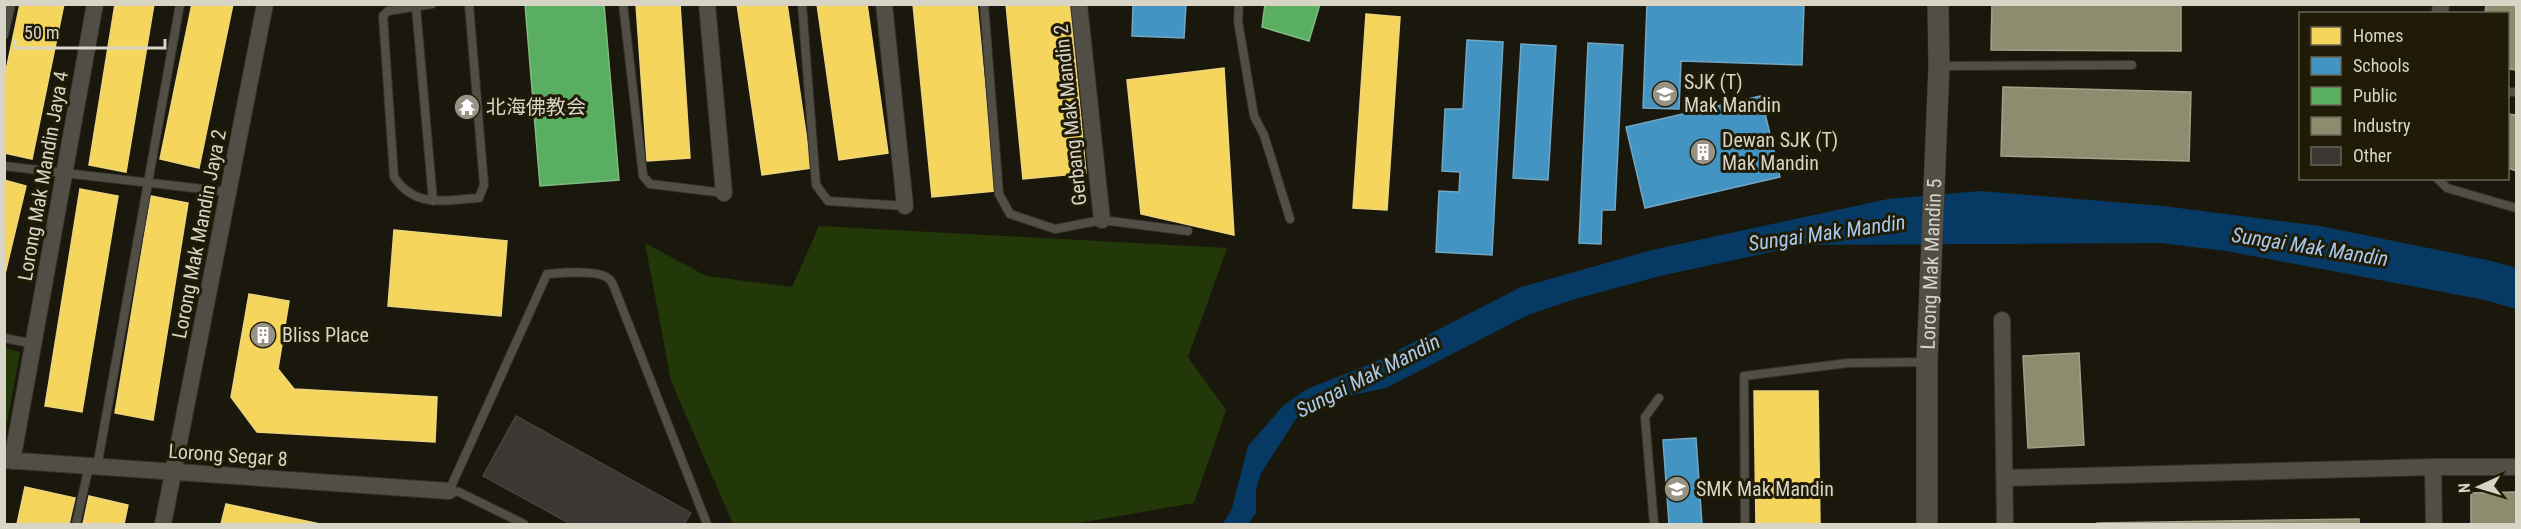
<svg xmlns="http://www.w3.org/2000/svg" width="2521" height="529" font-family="'Roboto Condensed','Noto Sans SC',sans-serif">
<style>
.green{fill:#223808}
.water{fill:#063a64}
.homes{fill:#f6d55c;stroke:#edd57c;stroke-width:1.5}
.schools{fill:#4393c3;stroke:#70a7c4;stroke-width:1.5}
.public{fill:#5aae61;stroke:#80ba80;stroke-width:1.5}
.industry{fill:#8c8c6e;stroke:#a3a289;stroke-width:1.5}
.building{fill:#3b3732;stroke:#48423d;stroke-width:1.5}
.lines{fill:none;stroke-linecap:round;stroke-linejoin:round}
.service-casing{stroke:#34322a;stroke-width:10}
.minor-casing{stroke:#34322a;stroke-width:18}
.tertiary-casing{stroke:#34322a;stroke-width:22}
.service{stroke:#514f45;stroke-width:8}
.minor{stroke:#514f45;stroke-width:16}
.tertiary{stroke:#514f45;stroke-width:21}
.labels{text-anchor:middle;stroke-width:6;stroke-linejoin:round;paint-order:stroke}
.poi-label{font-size:20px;fill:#d8d5c7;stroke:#201b06;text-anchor:start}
.street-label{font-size:20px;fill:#d8d5c7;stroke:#201b06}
.water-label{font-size:21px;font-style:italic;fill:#a8c9ec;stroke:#201b06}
</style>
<rect width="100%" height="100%" fill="#1a180c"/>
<!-- green -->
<path class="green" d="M819 226 1227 248 1188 357 1226 410 1194 503 1073 524H733L671 381 645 243 706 276 792 287Z
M5 348 20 352 6 428H4Z"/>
<!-- water -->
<path class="water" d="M1980 191 2163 206 2320 226 2492 261 2516 268V309L2485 300 2226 251 2160 243 1804 245 1660 276 1575 299 1528 315 1386 388 1343 397 1311 407 1296 419 1261 473 1256 489V513L1248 524H1223L1232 508 1248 446 1284 405 1307 389 1375 362 1521 287 1652 250 1888 199Z"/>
<!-- homes -->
<path class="homes" d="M20 4H64L32 159 4 153V80Z
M115 4H154L126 172 89 165Z
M192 4H233L199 168 160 159Z
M636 4H680L690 158 647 161Z
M737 4H787L811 168 762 175Z
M817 4H867L888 153 839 160Z
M913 4H977L995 191 932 197Z
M1006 4H1070L1086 173 1023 179Z
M1366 14 1400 17 1387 210 1353 208Z
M1224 68 1234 235 1141 214 1127 80Z
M4 180 26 186 4 278Z
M80 189 118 196 82 412 45 406Z
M151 196 188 203 153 420 115 413Z
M394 230 507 241 501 316 388 306Z
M249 294 289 301 278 369 294 389 437 397 435 442 257 432 231 397Z
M1754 391H1818L1820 524H1756Z
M25 487 75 498 69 524H17Z
M89 496 128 505 124 524H83Z
M226 504 320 524H221Z"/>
<!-- schools -->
<path class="schools" d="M1133 4H1186L1184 38 1132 36Z
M1647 4H1804L1802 65 1681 61 1679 109 1643 108Z
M1467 40 1503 42 1492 255 1436 252 1439 191 1459 192 1460 172 1442 171 1445 109H1463Z
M1588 43 1623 45 1615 210H1602L1601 244 1579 243Z
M1521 44 1556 46 1548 180 1513 178Z
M1761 96 1780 177 1645 208 1626 127Z
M1696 438 1702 524H1669L1663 440Z"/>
<!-- public -->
<path class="public" d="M525 4H604L619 180 540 186Z
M1265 4H1320L1309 41 1262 27Z"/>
<!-- industry -->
<path class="industry" d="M1992 4H2181V51L1991 50Z
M2486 4H2516V70L2508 69V14H2485Z
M2003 87 2191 92 2189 161 2001 156Z
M2508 114 2516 115V171L2508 168Z
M2079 353 2084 445 2028 448 2023 356Z
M2516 492V524H2471V493Z
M2359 519V524H2097V523Z"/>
<!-- building -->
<path class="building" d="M516 416 691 513 684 524H571L483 476Z"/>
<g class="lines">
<!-- service casing -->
<g class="service-casing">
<path id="service" d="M432 4 388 11 383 16 394 177C416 209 444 200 479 198L484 185 469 4
M623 4 643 176 650 184 724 193
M802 4 816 185 828 201 905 206
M984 4 999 194 1010 214 1055 229 1102 220 1188 231
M1239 4 1238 21 1254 116 1264 135 1290 219
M416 7 433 201
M4 35 11 4
M1939 66 2132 65
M2508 92H2516
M4 166 229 192
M2437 178 2447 188 2516 208
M4 338 34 344
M97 467 180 4
M76 524 89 466
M524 524 459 492 449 491 547 274C560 273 599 269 609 279 612 281 613 285 614 287L707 524
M1654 524 1645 417 1659 398
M1745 524 1744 376 1848 363 1927 362"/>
</g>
<!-- minor casing -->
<g class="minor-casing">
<path id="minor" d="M707 4 724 193
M884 4 905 206
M1079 4 1102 220
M2440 14 2441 4
M2002 320 2005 524
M4 460 449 491
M12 461 95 4
M2433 467 2434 524
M2004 478 2433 467H2516
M163 524 265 4"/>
</g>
<!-- tertiary casing -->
<g class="tertiary-casing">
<g id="tertiary">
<path id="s1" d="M1927 524V362L1939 66 1938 4"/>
</g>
</g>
<!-- service -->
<use href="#service" class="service"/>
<!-- minor -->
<use href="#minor" class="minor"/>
<!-- tertiary -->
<use href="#tertiary" class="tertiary"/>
</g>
<!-- icons -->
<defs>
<g id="school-disc" transform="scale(1.35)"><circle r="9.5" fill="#969386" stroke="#201b06"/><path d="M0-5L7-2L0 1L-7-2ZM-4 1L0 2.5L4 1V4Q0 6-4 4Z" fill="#fff"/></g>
<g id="temple-disc" transform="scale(1.35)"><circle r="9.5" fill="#969386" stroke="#201b06"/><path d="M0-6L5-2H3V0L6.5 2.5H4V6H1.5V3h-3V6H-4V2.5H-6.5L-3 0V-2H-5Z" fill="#fff"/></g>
<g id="building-disc" transform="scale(1.35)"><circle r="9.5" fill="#969386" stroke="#201b06"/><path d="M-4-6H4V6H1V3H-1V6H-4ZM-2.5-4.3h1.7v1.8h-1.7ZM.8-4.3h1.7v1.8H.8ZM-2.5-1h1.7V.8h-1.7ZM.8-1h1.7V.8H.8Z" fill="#fff"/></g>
</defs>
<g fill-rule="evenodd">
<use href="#school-disc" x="1665" y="94"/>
<use href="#temple-disc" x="467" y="107"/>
<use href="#building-disc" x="1703" y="152"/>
<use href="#building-disc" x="263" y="335"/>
<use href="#school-disc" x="1677" y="489"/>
</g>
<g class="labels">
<!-- poi labels -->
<g class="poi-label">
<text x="1684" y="89">SJK (T)<tspan x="1684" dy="23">Mak Mandin</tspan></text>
<text x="486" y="114">北海佛教会</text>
<text x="1722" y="147">Dewan SJK (T)<tspan x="1722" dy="23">Mak Mandin</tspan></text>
<text x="282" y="342">Bliss Place</text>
<text x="1696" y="496">SMK Mak Mandin</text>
</g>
<!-- street labels -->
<g class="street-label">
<text transform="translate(1070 115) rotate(-96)" y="7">Gerbang Mak Mandin 2</text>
<text transform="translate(43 176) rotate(-80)" y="7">Lorong Mak Mandin Jaya 4</text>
<text transform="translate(199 234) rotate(-79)" y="7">Lorong Mak Mandin Jaya 2</text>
<text dy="7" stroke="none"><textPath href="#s1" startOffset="260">Lorong Mak Mandin 5</textPath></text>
<text transform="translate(228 455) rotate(4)" y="7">Lorong Segar 8</text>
</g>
<!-- water labels -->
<g class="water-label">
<text transform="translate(1827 233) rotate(-8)" y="7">Sungai Mak Mandin</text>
<text transform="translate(2310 247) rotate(9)" y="7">Sungai Mak Mandin</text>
<text transform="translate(1368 376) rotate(-27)" y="7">Sungai Mak Mandin</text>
</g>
</g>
<!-- border -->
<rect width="2521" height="529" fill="none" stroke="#d8d5c7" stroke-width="12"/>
<!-- legend -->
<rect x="2299" y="12" width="210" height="168" fill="#201b06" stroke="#6a6553" stroke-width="1.5"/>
<rect x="2311" y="27" width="30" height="18" fill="#f6d55c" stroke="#6a6553" stroke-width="1.5"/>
<text x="2353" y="42" font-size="18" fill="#d8d5c7">Homes</text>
<rect x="2311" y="57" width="30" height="18" fill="#4393c3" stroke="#6a6553" stroke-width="1.5"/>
<text x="2353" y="72" font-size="18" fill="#d8d5c7">Schools</text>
<rect x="2311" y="87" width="30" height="18" fill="#5aae61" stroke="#6a6553" stroke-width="1.5"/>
<text x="2353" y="102" font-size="18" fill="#d8d5c7">Public</text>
<rect x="2311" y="117" width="30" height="18" fill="#8c8c6e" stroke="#6a6553" stroke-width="1.5"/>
<text x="2353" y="132" font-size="18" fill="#d8d5c7">Industry</text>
<rect x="2311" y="147" width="30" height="18" fill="#3b3732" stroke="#6a6553" stroke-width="1.5"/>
<text x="2353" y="162" font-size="18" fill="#d8d5c7">Other</text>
<!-- north arrow -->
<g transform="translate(2479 487) rotate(266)" stroke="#201b06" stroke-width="4.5" paint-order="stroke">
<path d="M0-4.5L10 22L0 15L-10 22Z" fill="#d8d5c7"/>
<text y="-9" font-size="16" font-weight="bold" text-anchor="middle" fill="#d8d5c7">N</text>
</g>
<!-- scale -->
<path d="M15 39v9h150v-9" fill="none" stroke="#d8d5c7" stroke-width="3"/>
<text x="24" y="39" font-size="18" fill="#d8d5c7" stroke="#201b06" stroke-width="4.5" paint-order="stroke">50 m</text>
</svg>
